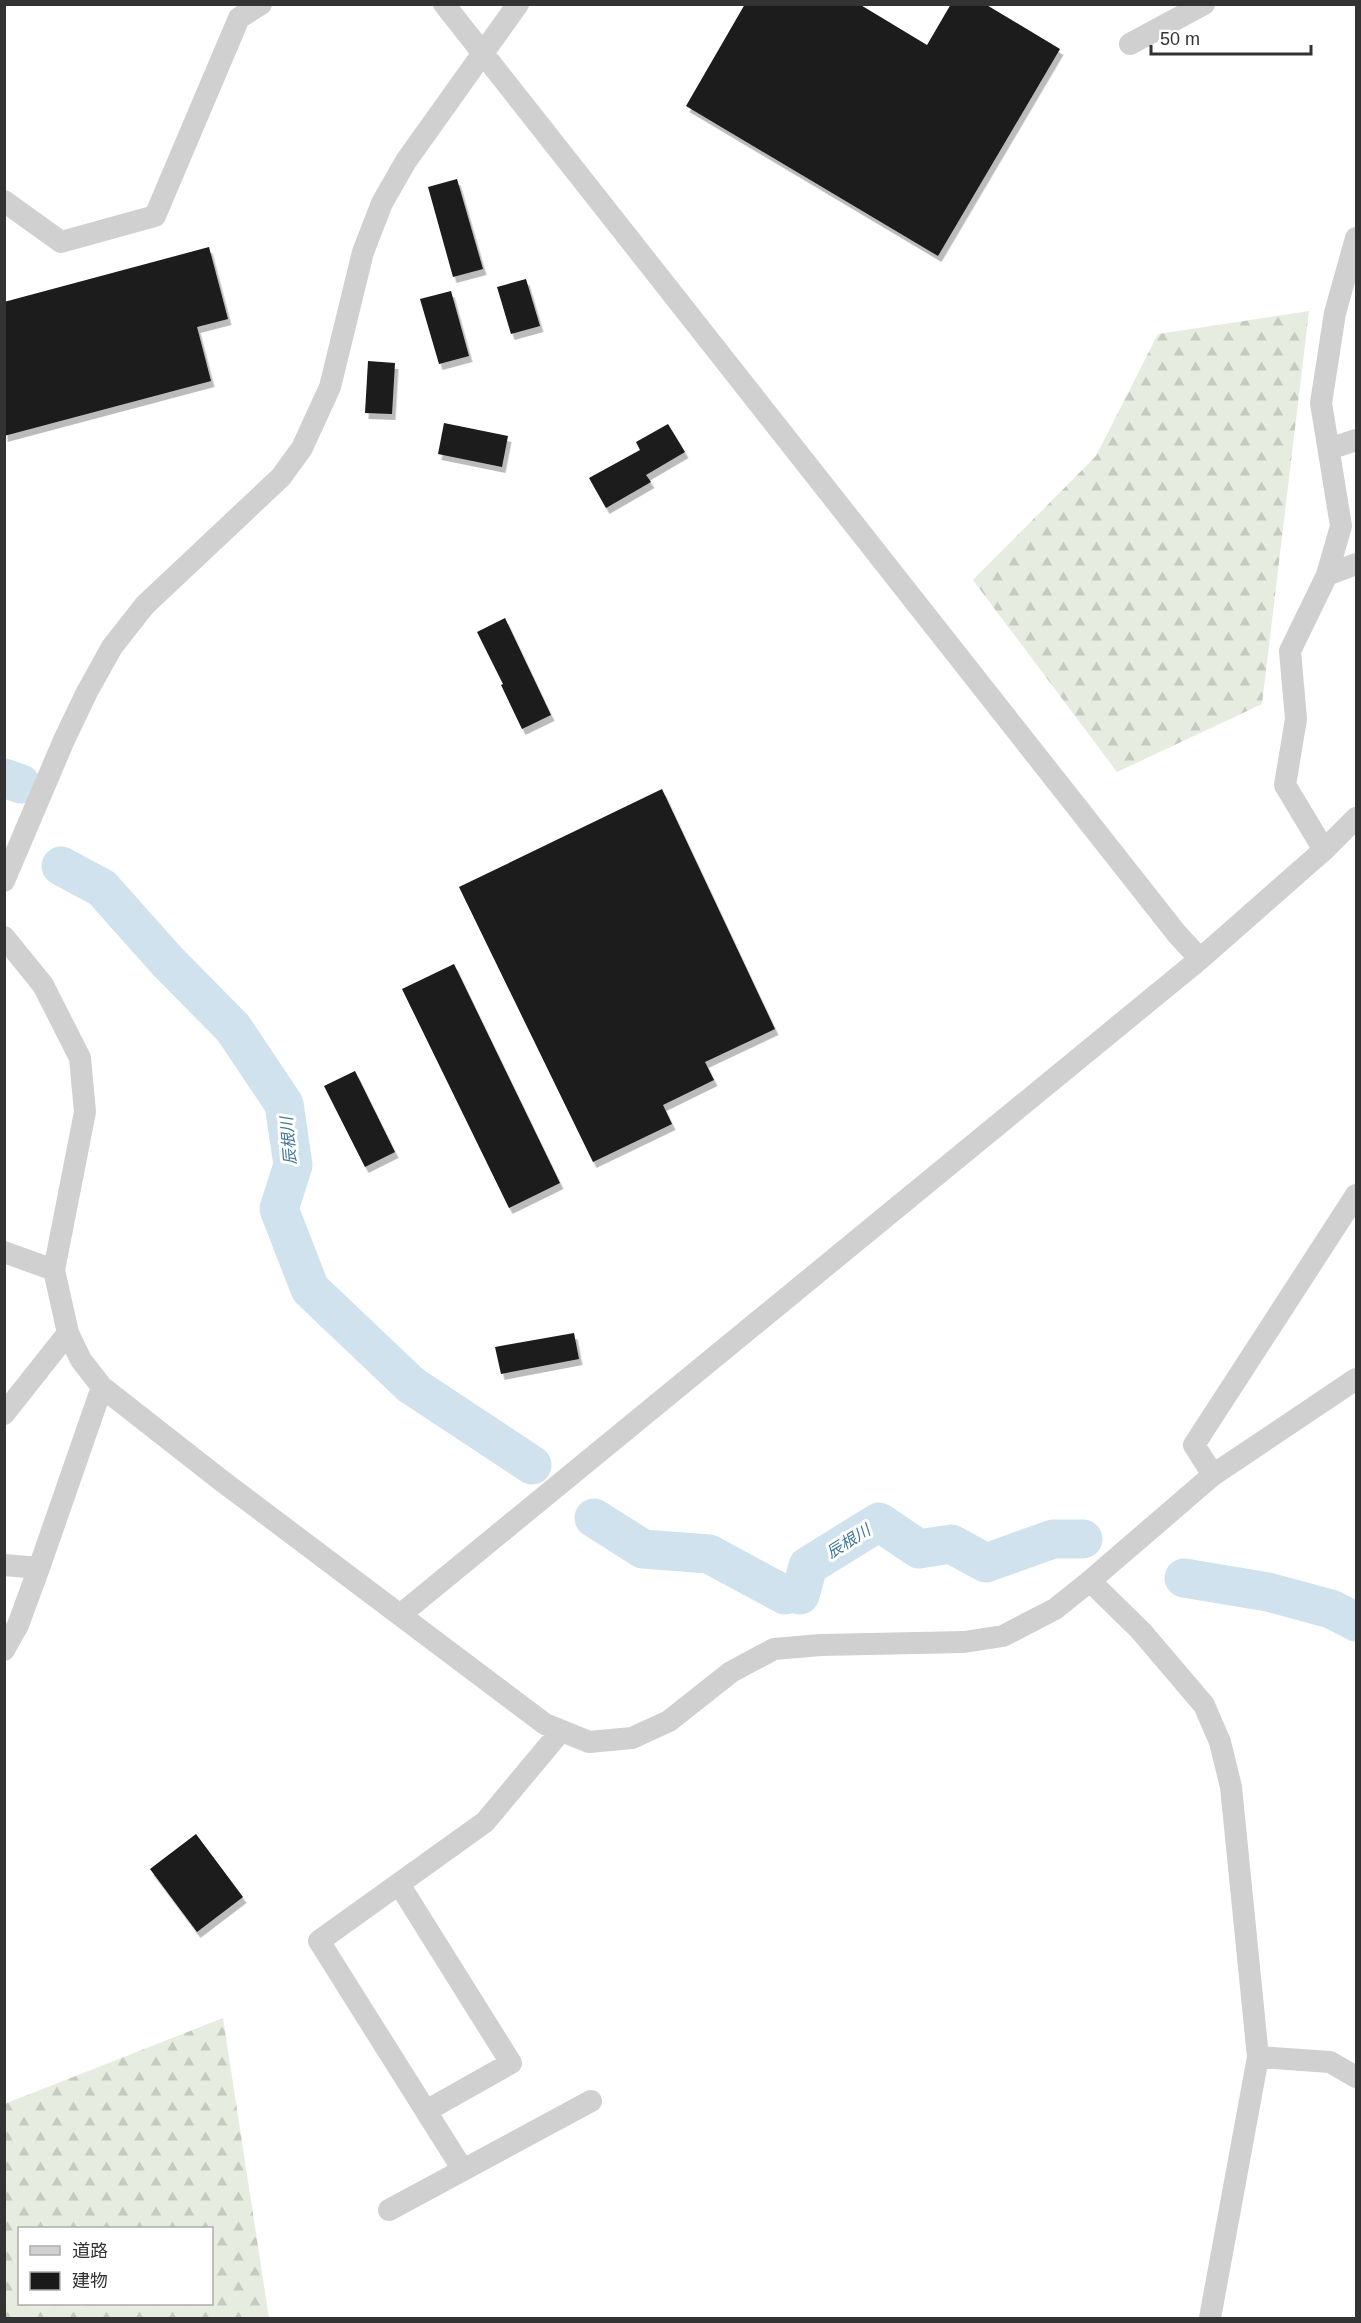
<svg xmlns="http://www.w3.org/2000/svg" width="1361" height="2323" font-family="Helvetica,'Noto Sans JP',sans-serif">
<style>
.forest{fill:url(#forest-firs);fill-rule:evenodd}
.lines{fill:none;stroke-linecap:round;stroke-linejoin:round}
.river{stroke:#cfe2ee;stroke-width:39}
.building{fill:#1a1a1a;filter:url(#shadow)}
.minor{stroke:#d0d0d0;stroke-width:22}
.labels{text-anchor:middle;stroke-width:6;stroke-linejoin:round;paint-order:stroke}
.water-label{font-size:16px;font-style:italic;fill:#3f7597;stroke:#fff}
</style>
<defs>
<pattern id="forest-firs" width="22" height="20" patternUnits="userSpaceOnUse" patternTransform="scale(1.5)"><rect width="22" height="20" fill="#e6ecdf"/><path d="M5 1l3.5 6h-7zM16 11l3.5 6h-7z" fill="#c6cbc0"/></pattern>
<filter id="shadow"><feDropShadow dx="3.5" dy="6" stdDeviation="0" flood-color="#0004"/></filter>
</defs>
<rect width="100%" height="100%" fill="#fff"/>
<!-- forest -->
<path class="forest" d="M1309 311 1262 704 1117 772 973 580 1096 456 1158 334Z
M223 2018 269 2318H5L4 2108 7 2103ZM20 2228H212V2304H20Z"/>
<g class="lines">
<!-- river -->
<path class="river" d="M4 778 21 784
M61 866 102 888 167 961 233 1028 284 1104 293 1165 279 1209 310 1289 411 1385 532 1465
M594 1518 643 1549 709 1554 785 1595
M1184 1578 1268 1592 1331 1609 1356 1622
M800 1595 808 1566 879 1522 919 1549 951 1544 986 1563 1053 1539H1083"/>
</g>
<!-- building -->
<path class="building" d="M745 4H859L927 45 951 4H985L1060 49 938 256 686 106Z
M457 179 483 269 453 277 428 187Z
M209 247 228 319 197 327 211 381 4 436V302Z
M526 279 540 326 511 334 497 287Z
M451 291 469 356 439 364 420 299Z
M368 361 395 363 392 414 365 413Z
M444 423 508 436 502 467 438 454Z
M668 424 685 452 646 475 651 482 606 508 589 478 640 450 636 442Z
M505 618 551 715 522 729 501 685 503 684 477 632Z
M662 789 775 1029 705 1062 714 1080 663 1105 672 1124 593 1162 459 887Z
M454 964 560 1183 509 1208 402 989Z
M355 1071 395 1152 365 1167 324 1086Z
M574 1333 579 1359 501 1374 495 1347Z
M196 1834 243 1897 197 1932 150 1869Z"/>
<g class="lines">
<!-- minor -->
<path class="minor" d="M444 4 1177 934 1200 959 1324 850 1356 818
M1130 44 1204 4
M4 201 61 242 155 216 239 18 261 4
M1329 449 1356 440
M1327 575 1356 564
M1324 850 1285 785 1296 719 1290 651 1327 575 1341 526 1321 403 1335 313 1356 238
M4 881 64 740 87 692 112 647 145 605 281 477 302 448 330 387 363 252 382 203 406 161 518 4
M4 937 43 985 80 1058 85 1112 54 1270 68 1333 81 1360 102 1387 222 1481 545 1724 589 1742 632 1738 669 1721 731 1672 774 1649 821 1645 964 1642 1003 1636 1055 1609 1090 1581 1213 1475 1356 1379
M4 1252 54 1270
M4 1414 68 1333
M1213 1475 1194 1445 1356 1195
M4 1565 39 1568
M1090 1581 1141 1631 1204 1705 1220 1742 1231 1787 1258 2057 1210 2318
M400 1615 1200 959
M4 1650 18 1625 39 1568 102 1387
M399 1884 511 2063 426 2111
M1258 2057 1330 2062 1356 2077
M463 2170 319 1941 485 1822 561 1731
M389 2210 591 2101"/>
</g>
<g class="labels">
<!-- water labels -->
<g class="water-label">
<text transform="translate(288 1141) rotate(-95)" y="6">辰根川</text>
<text transform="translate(848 1541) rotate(-32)" y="6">辰根川</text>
</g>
</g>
<!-- border -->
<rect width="1361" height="2323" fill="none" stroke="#333333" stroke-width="12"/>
<!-- legend -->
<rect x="18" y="2227" width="195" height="78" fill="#ffffff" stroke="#adadad" stroke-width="1.5"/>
<rect x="30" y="2246" width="30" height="9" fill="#d0d0d0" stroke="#adadad" stroke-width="1.5"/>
<text x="72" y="2257" font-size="18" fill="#333333">道路</text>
<rect x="30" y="2272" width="30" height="18" fill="#1a1a1a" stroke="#adadad" stroke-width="1.5"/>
<text x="72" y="2287" font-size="18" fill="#333333">建物</text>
<!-- scale -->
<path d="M1151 45v9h160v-9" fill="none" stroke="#333333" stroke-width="3"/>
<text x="1160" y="45" font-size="18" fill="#333333" stroke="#ffffff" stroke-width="4.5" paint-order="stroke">50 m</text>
</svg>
